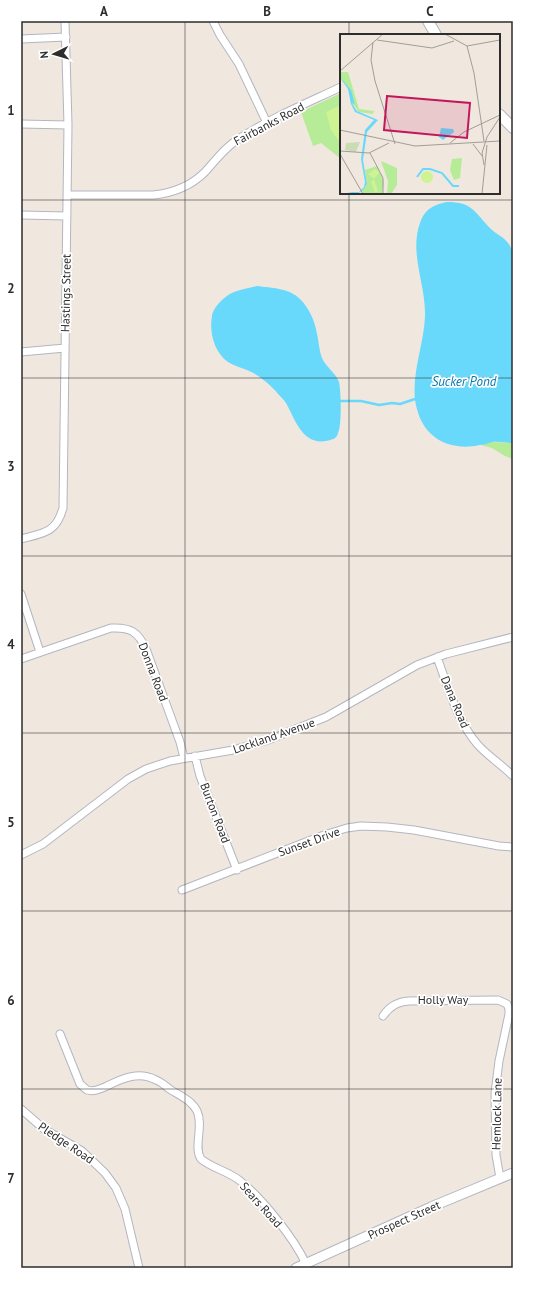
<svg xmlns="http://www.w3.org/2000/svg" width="534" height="1289" font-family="'PT Sans',sans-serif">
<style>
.green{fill:#b6eb97}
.pitch{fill:#cdf392}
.water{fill:#69d9fb}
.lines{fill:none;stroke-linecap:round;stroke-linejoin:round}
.stream{stroke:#69d9fb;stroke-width:2.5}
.minor-casing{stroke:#b3b6c2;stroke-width:9}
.tertiary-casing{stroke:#b3b6c2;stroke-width:11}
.secondary-casing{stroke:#b3b6c2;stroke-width:12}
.minor{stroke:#fff;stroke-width:7}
.tertiary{stroke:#fff;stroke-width:9}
.secondary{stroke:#fff;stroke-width:10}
.grid{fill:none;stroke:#2d2d2d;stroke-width:1;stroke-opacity:0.55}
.labels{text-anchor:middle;stroke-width:3.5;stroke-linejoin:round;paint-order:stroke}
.street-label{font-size:12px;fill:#2d2d2d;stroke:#fff}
.water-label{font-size:13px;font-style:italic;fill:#0079af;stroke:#fff}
.inset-river{fill:none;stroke:#69d9fb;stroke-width:2}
.inset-road{fill:none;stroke:#a29d98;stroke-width:1}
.view{fill:#c2185b;fill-opacity:0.15;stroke:#c2185b;stroke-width:2}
.inset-edge{fill:none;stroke:#2d2d2d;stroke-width:2}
.neatline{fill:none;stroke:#2d2d2d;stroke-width:1.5}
.grid-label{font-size:13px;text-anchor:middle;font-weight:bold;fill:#2d2d2d}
</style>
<rect width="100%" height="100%" fill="#f0e8df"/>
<!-- green -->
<path class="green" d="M341 93V159L321 143 313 146 301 112Z
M490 442 513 443V459L505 456 492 448 481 445Z"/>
<!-- pitch -->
<path class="pitch" d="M341 105V144L331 130 326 112Z"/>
<!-- water -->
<path class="water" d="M447 202C473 202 474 212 491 229 496 234 504 237 508 243 510 245 511 249 513 251V443C506 443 499 441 492 442 488 443 484 445 480 445 462 449 443 446 430 433 421 424 417 412 415 400 412 371 424 344 425 316 426 285 409 253 420 223 425 209 433 205 447 202Z
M257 286C272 288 289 288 300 299 309 308 315 321 317 334 319 342 319 352 323 360 327 368 336 373 339 382 341 391 342 425 338 433 337 439 331 440 326 441 302 445 295 419 286 403 284 400 281 397 278 394 273 387 263 379 255 374 247 369 236 367 228 362 214 352 209 332 212 316 213 307 226 295 234 292 241 289 250 288 257 286Z"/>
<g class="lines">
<!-- stream -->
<path class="stream" d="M340 401H361L379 405 392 403 400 404 415 399"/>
<!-- minor casing -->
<g class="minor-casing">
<path id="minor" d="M213 21 220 35 239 64 267 123
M21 39 66 37
M21 124 68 125
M67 195H153C173 193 191 186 205 172 216 160 226 146 240 138 271 118 307 103 341 87
M21 215 67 216
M21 352 65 348
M21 539C44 533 56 533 63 508L68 125 65 21
M21 594 40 652
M437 657C448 687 457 721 478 745 488 756 502 765 513 776
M21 659 111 628C131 627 138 632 146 649L180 742 184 758
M195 756 200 776 237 870
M21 855 43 844 128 779 146 769 170 761 233 750 268 740 326 717 417 665 446 654 513 637
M182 890 324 835 347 828 361 826 387 827 414 830 499 846 513 847
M383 1016C390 1006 397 1002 409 1001L498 1000 507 1004 509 1009V1014L499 1061 495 1093 496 1155 500 1178
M60 1034 80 1084 87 1090C95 1092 100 1089 107 1086 123 1078 139 1071 156 1080 162 1082 166 1087 171 1090 181 1096 192 1101 197 1111 204 1126 193 1147 201 1159 212 1168 227 1171 239 1180 261 1197 294 1238 306 1264
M21 1109 44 1129 82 1151 105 1173 116 1188 125 1209 139 1268"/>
</g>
<!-- tertiary casing -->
<g class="tertiary-casing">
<path id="tertiary" d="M296 1268 431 1207 513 1173"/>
</g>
<!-- secondary casing -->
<g class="secondary-casing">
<path id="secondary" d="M428 21 436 35
M499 114 513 128"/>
</g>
<!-- minor -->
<use href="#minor" class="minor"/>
<!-- tertiary -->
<use href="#tertiary" class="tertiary"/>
<!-- secondary -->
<use href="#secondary" class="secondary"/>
</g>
<!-- grid -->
<path class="grid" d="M185 21V1268M349 21V35M349 193V1268M21 200H513M21 378H513M21 556H513M21 733H513M21 911H513M21 1089H513"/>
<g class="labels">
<!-- street labels -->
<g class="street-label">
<text transform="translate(269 124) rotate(-28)" y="4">Fairbanks Road</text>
<text transform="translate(66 293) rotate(-89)" y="4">Hastings Street</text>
<text transform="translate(153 672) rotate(69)" y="4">Donna Road</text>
<text transform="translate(455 702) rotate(67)" y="4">Dana Road</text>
<text transform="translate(274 736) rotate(-19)" y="4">Lockland Avenue</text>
<text transform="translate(215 813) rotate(69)" y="4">Burton Road</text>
<text transform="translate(309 842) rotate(-20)" y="4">Sunset Drive</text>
<text x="443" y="1004">Holly Way</text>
<text transform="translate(497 1114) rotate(-89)" y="4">Hemlock Lane</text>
<text transform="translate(66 1143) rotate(34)" y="4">Pledge Road</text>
<text transform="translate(261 1205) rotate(48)" y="4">Sears Road</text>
<text transform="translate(404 1220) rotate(-24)" y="4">Prospect Street</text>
</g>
<!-- water labels -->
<g class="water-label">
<text x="464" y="386">Sucker Pond</text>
</g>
</g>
<!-- overview -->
<g transform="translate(340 34)">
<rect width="160" height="160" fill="#f0e8df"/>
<path d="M0 38H8L19 75 34 77 33 80 19 78 13 70H11L9 56 0 44ZM122 124 120 144 114 146 110 136 112 125ZM41 127 57 134V151L51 160H47L48 147ZM37 132 44 148 42 160H23L22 157 27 150 25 136Z" fill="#b6eb97"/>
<path d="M20 108 16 118 5 116 6 109Z" fill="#c9dcb4"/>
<path d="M35 135 40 138 34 145 38 157 35 159 31 148 34 145 28 140ZM81 143a6 6 0 1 1 12 0a6 6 0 1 1-12 0Z" fill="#cdf392"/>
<path d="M0 43 11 56 15 71 12 68 13 71 17 77 38 86 27 98 23 126 27 150 23 156 17 160 7 158H19L24 153 25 148 21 125 25 96 34 86 15 78 11 70 8 55ZM101 94 113 95 114 98 103 106 99 103Z" fill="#69d9fb"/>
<path class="inset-river" d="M77 143 83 135H90L102 139 113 152H119"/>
<path class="inset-road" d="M105 0 127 12 160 6M37 6 92 14 114 7M33 8 31 26 35 47 55 110M127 12 134 39 144 107M0 37 43 0M0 96 75 112 160 107M110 109 124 98 160 81M133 110 142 122M0 117 29 119 49 109M30 119 43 144V160M0 120 23 160M144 131 142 119 147 103 160 83M142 160 147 111"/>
<path class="view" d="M47 62 130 69 127 104 44 96Z"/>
<rect width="160" height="160" class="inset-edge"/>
</g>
<!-- border -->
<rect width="534" height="1289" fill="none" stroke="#ffffff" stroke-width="44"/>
<!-- north arrow -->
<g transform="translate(54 54) rotate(265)" stroke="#ffffff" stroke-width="3" paint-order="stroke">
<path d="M0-3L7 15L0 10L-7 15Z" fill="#2d2d2d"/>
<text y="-6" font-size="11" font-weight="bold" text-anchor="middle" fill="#2d2d2d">N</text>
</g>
<rect x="22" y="22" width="490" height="1245" class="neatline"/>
<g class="grid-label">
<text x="104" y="16">A</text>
<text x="267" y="16">B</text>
<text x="430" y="16">C</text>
<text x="11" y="115">1</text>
<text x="11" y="293">2</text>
<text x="11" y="471">3</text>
<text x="11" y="649">4</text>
<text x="11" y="827">5</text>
<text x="11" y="1005">6</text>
<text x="11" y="1183">7</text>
</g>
</svg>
